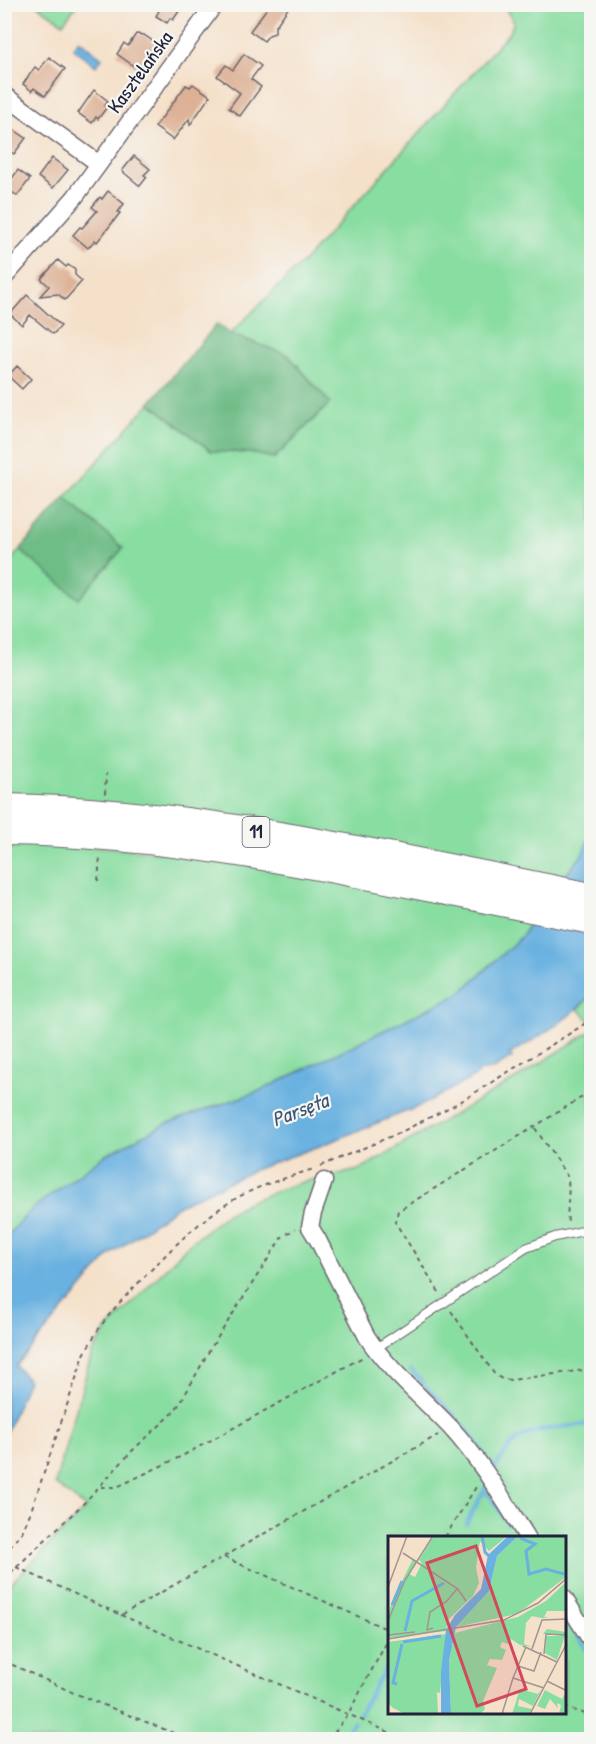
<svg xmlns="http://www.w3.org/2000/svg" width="596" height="1744" font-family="'Patrick Hand',sans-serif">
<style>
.green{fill:#88dda0;stroke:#55806e;stroke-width:1.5;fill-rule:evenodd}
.forest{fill:#6ebc86;stroke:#486f60;stroke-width:1.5}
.water{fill:#69b1e0;stroke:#466a8e;stroke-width:1.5}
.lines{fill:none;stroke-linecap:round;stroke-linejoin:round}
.stream{stroke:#69b1e0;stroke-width:4}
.building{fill:#ddb195}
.lane-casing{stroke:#6c656d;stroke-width:10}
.street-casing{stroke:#6c656d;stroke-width:19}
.primary-casing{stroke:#6c656d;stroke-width:28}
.path{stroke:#6c656d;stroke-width:2;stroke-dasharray:4.5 4.5;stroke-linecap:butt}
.lane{stroke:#fff;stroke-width:8}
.street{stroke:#fff;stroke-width:16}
.primary{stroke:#fff;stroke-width:26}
.labels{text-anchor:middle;stroke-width:4.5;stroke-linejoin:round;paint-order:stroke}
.shield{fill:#f6f6f2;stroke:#626272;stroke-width:1.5}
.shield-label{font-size:18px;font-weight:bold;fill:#22223b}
.street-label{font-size:20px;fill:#22223b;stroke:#f6f6f2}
.water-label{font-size:21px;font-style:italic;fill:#3b5475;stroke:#f6f6f2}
.inset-river{fill:none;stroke:#69b1e0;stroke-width:3}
.inset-road{fill:none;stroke:#a19591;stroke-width:1.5}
.view{fill:#d1495b;fill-opacity:0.15;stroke:#d1495b;stroke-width:3}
.inset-edge{fill:none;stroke:#22223b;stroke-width:3}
</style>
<rect width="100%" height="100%" fill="#f6f6f2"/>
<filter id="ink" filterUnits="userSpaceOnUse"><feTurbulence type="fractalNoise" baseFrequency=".0167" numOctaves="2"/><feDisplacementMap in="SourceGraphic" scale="12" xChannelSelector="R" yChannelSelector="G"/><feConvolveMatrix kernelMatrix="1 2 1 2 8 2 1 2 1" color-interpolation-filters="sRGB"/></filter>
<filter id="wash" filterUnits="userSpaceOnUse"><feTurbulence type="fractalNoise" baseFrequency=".008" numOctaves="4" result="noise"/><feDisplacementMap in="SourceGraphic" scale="24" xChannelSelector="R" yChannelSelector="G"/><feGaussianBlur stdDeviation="1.35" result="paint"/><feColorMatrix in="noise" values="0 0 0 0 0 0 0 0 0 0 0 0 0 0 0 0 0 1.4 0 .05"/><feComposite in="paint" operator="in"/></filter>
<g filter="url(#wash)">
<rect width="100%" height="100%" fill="#f5e1ca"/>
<!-- green -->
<path class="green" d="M37 5H77L63 23Z
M503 5H591L592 833 582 855 563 878 498 864 5 799V567L20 550 79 598 122 548 65 498 150 403 211 451 250 453 275 458 330 403 288 355 230 334 305 260 509 33 514 22Z
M5 839 196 855 467 903 466 910 481 914 482 910 531 920 522 936 460 993 262 1090 165 1124 104 1156 33 1208 5 1238Z
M591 995V1022L578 1009Z
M591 1031V1739L5 1740V1589L86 1508 55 1484 92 1353 107 1329 190 1243 227 1214 248 1202 298 1183 359 1170 522 1075ZM389 1537H564V1712H389Z"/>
<!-- forest -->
<path class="forest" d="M217 324 230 334 288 355 330 403 274 458 250 453 211 451 150 403Z
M65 498 123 548 79 599 20 550Z"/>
<!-- water -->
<path class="water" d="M79 40 102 58 96 66 73 48Z
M591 833V995C568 1020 539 1037 510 1054L512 1058 493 1069 479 1071 476 1076 420 1106 317 1147 259 1168 179 1205 109 1256 16 1366 28 1380 5 1435V1238L33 1208 104 1156 165 1124 262 1090 460 993 522 936 531 920 582 855Z"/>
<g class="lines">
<!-- stream -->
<path class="stream" d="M411 1370 423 1383
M426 1387 455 1416
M463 1424 486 1457
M489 1462 495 1468C502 1458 508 1446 518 1439 534 1428 572 1426 592 1424
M483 1492 490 1496 508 1524
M466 1524 486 1487
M515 1535 516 1537
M566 1618 592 1658
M359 1714 389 1662
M340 1740 354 1722"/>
</g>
<g id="blocks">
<!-- building -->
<path class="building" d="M150 4H184L173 20 170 18 167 23 156 16 159 11Z
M270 4H291L275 27V33L269 35 264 41 250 31Z
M136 34 144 35 157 44 138 69 117 54 124 43 128 46Z
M244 54 261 66 251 79 261 87 240 116 229 108 240 93 217 76 226 65 233 70Z
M49 57 65 69 45 96 34 88 32 91 23 84 35 67 39 70Z
M193 84 210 96 190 125 189 119 173 140 155 127 186 85 190 87Z
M94 90 108 101 105 106 107 107 98 119 96 117 92 123 78 113Z
M4 123 26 138 14 154 4 147Z
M134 156 150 169 144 175 147 177 140 186 122 171Z
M52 158 68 170 53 188 38 177Z
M18 170 30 179 17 196 6 187Z
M108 191 124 204 118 212 120 213 97 242 95 240 88 248 73 235 80 227 82 228 97 211 92 207 100 197 102 199Z
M58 260 66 267 68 265 75 270V275L82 281 65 300 58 294 40 296 49 286 41 279Z
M27 295 61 326 53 334 30 315 22 325 10 314Z
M17 366 31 379 22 389 8 376Z"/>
</g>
</g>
<g filter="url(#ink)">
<use href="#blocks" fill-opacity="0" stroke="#6c656d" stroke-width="1.5"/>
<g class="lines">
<!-- lane casing -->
<g class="lane-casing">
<path id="lane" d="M375 1349 526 1248 555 1237 592 1229"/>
</g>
<!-- street casing -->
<g class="street-casing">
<path id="street" d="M4 95 99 164 215 4
M4 278 75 197 99 164
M324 1181 313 1213 310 1227 318 1240 367 1337C390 1372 423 1398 451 1428 481 1461 503 1499 527 1537
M564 1598 592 1642"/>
</g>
<!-- primary casing -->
<g class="primary-casing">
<path id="primary" d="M4 807C203 810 398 858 592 896
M4 832C203 834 398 884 592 921"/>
</g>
<!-- path -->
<path class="path" d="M105 794 106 774
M98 881 100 857
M535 1128 567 1176C571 1191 566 1206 568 1222
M321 1166 399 1133 460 1102 580 1027 592 1018
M439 1292 395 1222 398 1211 592 1091
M451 1311 495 1375 502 1379 511 1380 592 1369
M101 1487H117L184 1455 363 1357
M592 1504V1526
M445 1537 476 1487
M4 1554 22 1532 31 1511 84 1355C102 1318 122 1300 149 1272 174 1246 199 1221 230 1202 255 1186 287 1178 316 1168
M224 1557 389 1630
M16 1567 121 1615 438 1435
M4 1579 84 1503 134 1449 171 1415 181 1402 209 1351 282 1237 295 1229
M121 1615 407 1740
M4 1661 74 1693 191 1740
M564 1707 592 1716
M10 1740 11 1737
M329 1740 348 1714 389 1638"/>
<!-- lane -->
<use href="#lane" class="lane"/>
<!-- street -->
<use href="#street" class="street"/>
<!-- primary -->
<use href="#primary" class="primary"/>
</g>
</g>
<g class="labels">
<!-- shield labels -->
<rect class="shield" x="242.5" y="817" width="27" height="30" rx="4.5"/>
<g class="shield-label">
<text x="256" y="838">11</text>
</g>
<!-- street labels -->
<g class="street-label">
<text transform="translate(140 72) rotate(-54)" y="7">Kasztelańska</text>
</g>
<!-- water labels -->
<g class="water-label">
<text transform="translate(300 1110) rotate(-21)" y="7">Parsęta</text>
</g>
</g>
<!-- overview -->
<g transform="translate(388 1536)">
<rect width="178" height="178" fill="#f5e1ca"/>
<path d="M46 0H119L101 15 92 5 88 31 91 47 85 60 60 84 58 95 0 102V78L6 61 25 23 29 25 21 38 27 41 34 27 31 24ZM130 0H178V41L129 78 68 91 101 55 109 20ZM178 46V75H159L156 81 162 82H153L144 80 138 87 136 108 144 111 132 109 123 103 120 108 114 106 112 111 118 114 114 124 102 123 99 129 109 132 95 165 97 173 92 178H63L61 125 67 97 130 81 158 65ZM159 93 178 96 169 124 157 117 158 100H176L155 98ZM58 98 52 157 49 156 50 178H17L5 172 0 167V106ZM160 148 157 154 174 163 178 156V178H171L173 169 169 167 170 172 162 163 157 173 149 170ZM154 152 145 170 131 163 130 170 144 173 141 178H124L132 153 150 158Z" fill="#88dda0"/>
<path d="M120 0H130L109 20 101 55 68 91 61 125 63 178H53V136L58 94 67 79 93 53 100 19Z" fill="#69b1e0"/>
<path class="inset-river" d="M94 0 97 16 103 22M132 2 147 8 138 15 141 38 158 33 176 38M4 69 14 45M17 95 24 65 56 47M15 106 53 100M9 148 5 147 14 108"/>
<path class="inset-road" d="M15 17 70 53 78 65M0 51 19 0M0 85 17 44 45 0M45 92 39 94 42 76 59 65 69 53M0 99 27 96M0 103 116 84 150 67 179 42M135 110 169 126M144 113 154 84 179 83M156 118 158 98 179 99M130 130 146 135 153 116M125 142 138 111M159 145 179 155M114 178 125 142 156 152M142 178 179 107"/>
<path class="view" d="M88 10 138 153 89 170 39 27Z"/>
<rect width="178" height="178" class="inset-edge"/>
</g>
<!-- margin -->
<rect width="596" height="1744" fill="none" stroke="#f6f6f2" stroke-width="24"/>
</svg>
